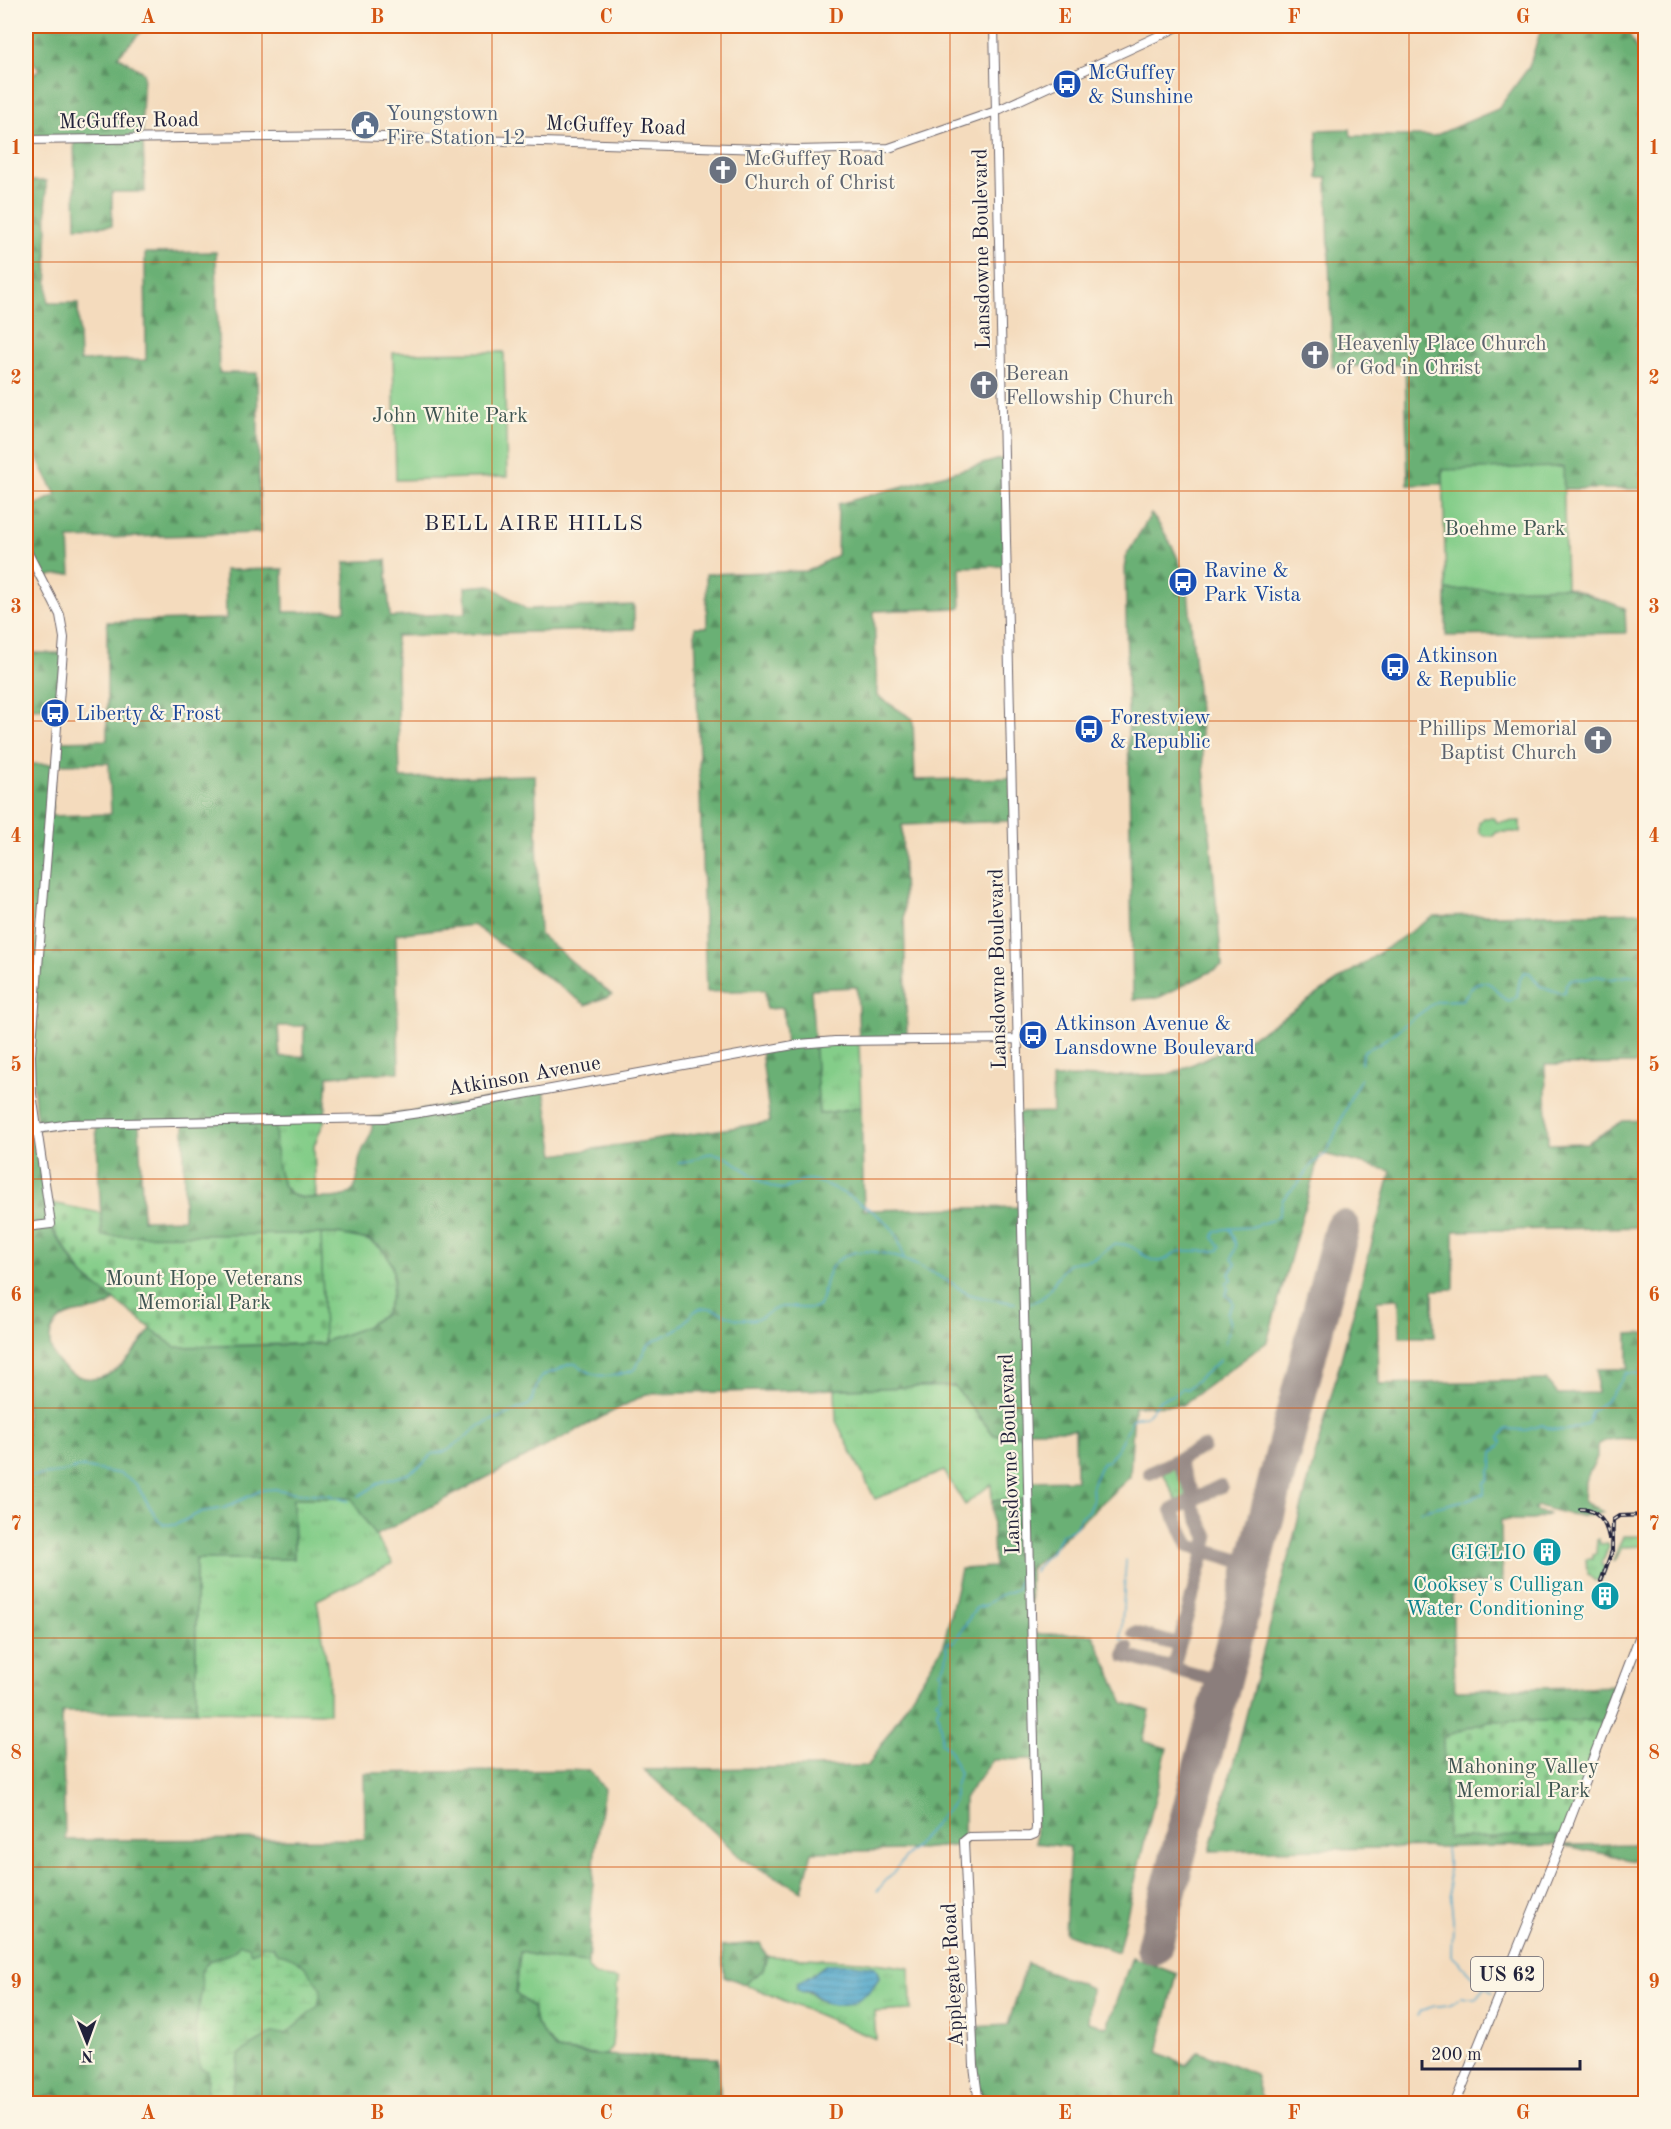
<svg xmlns="http://www.w3.org/2000/svg" width="1671" height="2129" font-family="'Old Standard TT',serif">
<style>
.grass{fill:url(#grass-tufts);stroke:#537862;stroke-width:1.5;fill-rule:evenodd}
.forest{fill:url(#forest-firs);stroke:#466958;stroke-width:1.5;fill-rule:evenodd}
.wetland{fill:url(#wetland-marsh);stroke:#537862;stroke-width:1.5}
.cemetery{fill:url(#cemetery-stones);stroke:#537862;stroke-width:1.5}
.park{fill:#84cd89;stroke:#537862;stroke-width:1.5}
.water{fill:url(#water-rules);stroke:#386482;stroke-width:1.5}
.lines{fill:none;stroke-linecap:round;stroke-linejoin:round}
.stream{stroke:#4da6ca;stroke-width:1.5}
.taxiway{stroke:#8b7e7c;stroke-width:14}
.runway{stroke:#8b7e7c;stroke-width:36}
.secondary-casing{stroke:#6c6368;stroke-width:10}
.primary-casing{stroke:#6c6368;stroke-width:11}
.secondary{stroke:#fff;stroke-width:8}
.primary{stroke:#fff;stroke-width:9}
.rail-casing{stroke:#22223b;stroke-width:4}
.rail{stroke:#fcf5e5;stroke-width:1.5;stroke-dasharray:4.5;stroke-linecap:butt}
.grid{fill:none;stroke:#d45411;stroke-width:1.5;stroke-opacity:0.55}
.labels{text-anchor:middle;stroke-width:4.5;stroke-linejoin:round;paint-order:stroke}
.shield{fill:#fcf5e5;stroke:#63616e;stroke-width:1.5}
.shield-label{font-size:20px;font-weight:bold;fill:#22223b}
.transit-label{font-size:21px;fill:#164399;stroke:#fcf5e5;text-anchor:start}
.service-label{font-size:21px;fill:#4e5e75;stroke:#fcf5e5;text-anchor:start}
.street-label{font-size:21px;fill:#22223b;stroke:#fcf5e5}
.worship-label{font-size:21px;fill:#5b616d;stroke:#fcf5e5;text-anchor:start}
.park-label{font-size:21px;fill:#3f5552;stroke:#fcf5e5}
.culture-label{font-size:21px;fill:#0d838f;stroke:#fcf5e5;text-anchor:end}
.neighbourhood-label{font-size:22px;letter-spacing:1.5px;fill:#22223b;stroke:#fcf5e5}
.neatline{fill:none;stroke:#d45411;stroke-width:2}
.grid-label{font-size:20px;text-anchor:middle;font-weight:bold;fill:#d45411}
</style>
<defs>
<pattern id="grass-tufts" width="24" height="20" patternUnits="userSpaceOnUse" patternTransform="scale(1.5)"><rect width="24" height="20" fill="#84cd89"/><path d="M3 7l-1-3M5 7V3M7 7l1-3M15 17l-1-3M17 17v-4M19 17l1-3" fill="none" stroke="#72b077"/></pattern>
<pattern id="forest-firs" width="22" height="20" patternUnits="userSpaceOnUse" patternTransform="scale(1.5)"><rect width="22" height="20" fill="#6bb075"/><path d="M5 1l3.5 6h-7zM16 11l3.5 6h-7z" fill="#588f61"/></pattern>
<pattern id="wetland-marsh" width="20" height="14" patternUnits="userSpaceOnUse" patternTransform="scale(1.5)"><rect width="20" height="14" fill="#84cd89"/><path d="M1 5h8M5 5V1M11 12h8M15 12V8" fill="none" stroke="#72b077"/></pattern>
<pattern id="cemetery-stones" width="16" height="16" patternUnits="userSpaceOnUse" patternTransform="scale(1.5)"><rect width="16" height="16" fill="#84cd89"/><path d="M2 7V4a2 2 0 0 1 4 0v3zM10 15v-3a2 2 0 0 1 4 0v3z" fill="#72b077"/></pattern>
<pattern id="water-rules" width="6" height="5" patternUnits="userSpaceOnUse" patternTransform="scale(1.5)"><rect width="6" height="5" fill="#4da6ca"/><path d="M0 2.5h6" fill="none" stroke="#4087a5"/></pattern>
</defs>
<rect width="100%" height="100%" fill="#fcf5e5"/>
<filter id="ink" filterUnits="userSpaceOnUse"><feTurbulence type="fractalNoise" baseFrequency=".0167" numOctaves="2"/><feDisplacementMap in="SourceGraphic" scale="12" xChannelSelector="R" yChannelSelector="G"/><feConvolveMatrix kernelMatrix="1 2 1 2 8 2 1 2 1" color-interpolation-filters="sRGB"/></filter>
<filter id="wash" filterUnits="userSpaceOnUse"><feTurbulence type="fractalNoise" baseFrequency=".008" numOctaves="4" result="noise"/><feDisplacementMap in="SourceGraphic" scale="24" xChannelSelector="R" yChannelSelector="G"/><feGaussianBlur stdDeviation="1.35" result="paint"/><feColorMatrix in="noise" values="0 0 0 0 0 0 0 0 0 0 0 0 0 0 0 0 0 1.4 0 .05"/><feComposite in="paint" operator="in"/></filter>
<g filter="url(#wash)">
<rect width="100%" height="100%" fill="#f4dbbd"/>
<!-- grass -->
<path class="grass" d="M859 1041 861 1107 819 1114 813 1042Z
M325 1119 314 1146 316 1198C308 1198 298 1198 292 1194 274 1184 275 1138 274 1120Z
M321 1234C356 1233 397 1240 393 1285 392 1295 390 1307 383 1316 370 1331 342 1337 324 1343Z
M954 1386 994 1435H1026L1028 1499 992 1500 991 1484 965 1505 944 1471 875 1499 836 1421 835 1389Z
M1172 1465 1174 1466 1188 1496 1177 1501 1163 1473 1162 1470Z
M293 1498H351L393 1563 317 1600 329 1677V1713L196 1711V1559H294Z
M1623 1536H1645V1546L1622 1547 1616 1559 1613 1561Z
M1599 1539 1600 1544 1608 1543 1609 1546 1602 1564 1605 1568 1601 1579 1595 1581 1587 1574 1586 1559H1592V1554L1596 1553 1597 1540Z
M520 1951 555 1960 588 1963V1968L595 1976 618 1979 612 2046 606 2055 556 2050 536 2024 533 2007 516 1994Z
M767 1956 862 1961 910 1968 911 2010 874 2012 876 2039 744 1984 763 1970ZM808 1979 870 1990C854 2002 836 2012 818 1999 811 1994 810 1991 801 1992L797 1983Z"/>
<!-- forest -->
<path class="forest" d="M26 26H147L118 56 144 73 142 114 145 192H112V226L76 227 74 139 26 140V79L40 70 26 54Z
M1542 26H1625L1643 63 1646 64 1645 489H1564L1563 467 1443 470V484L1408 485 1405 365 1332 367 1327 178H1318L1317 130 1350 129 1351 136H1434L1498 109 1529 67Z
M26 181H46L48 303H78L80 361 146 360 145 253 216 252 219 373H257L260 533 69 539 71 574 53 575 42 579 26 549V510L56 495 26 437Z
M1004 458 1006 566 960 567 961 608 874 611 877 696 913 719 915 780 1011 778 1012 821 902 825 907 1040 859 1041 857 987 811 989 819 1114 861 1107 864 1210 1020 1207 1018 1113 1053 1112 1052 1078 1172 1074 1261 1032 1434 916 1645 912V1064L1545 1065 1548 1144 1587 1143 1623 1121 1645 1120V1227L1454 1231V1289L1433 1290 1434 1337H1400L1399 1299 1377 1300 1379 1384 1546 1380 1558 1394 1597 1393V1369H1628V1334L1645 1333V1440C1630 1439 1609 1435 1597 1446V1457L1585 1481 1584 1502 1603 1512C1587 1521 1555 1511 1538 1506L1534 1509 1538 1512 1550 1514 1533 1520H1501L1502 1583 1452 1585 1455 1690 1620 1686 1607 1721H1488L1443 1738 1448 1838 1563 1835 1560 1845 1645 1844V1862L1560 1845 1210 1851 1391 1171 1320 1153 1267 1342 1182 1405 1134 1406 1130 1477 1030 1569 1031 1634H1093L1124 1703 1150 1711 1143 1741 1167 1748 1118 1952 1065 1933 1070 1847 1036 1843 1033 1759 993 1760 964 1798V1845L908 1850 812 1852 802 1891 740 1858 721 1838 644 1770 868 1766 943 1646 961 1569 994 1567 992 1500 1027 1499V1481L1076 1480 1075 1430H1026V1435H994L954 1386 646 1394 375 1536 351 1498H293L294 1559H196V1711L62 1712 65 1840 365 1839 364 1773 589 1770 604 1789 595 1850 588 1963 555 1960 520 1952 516 1994 533 2007 536 2024 556 2050 594 2055 718 2058 721 2103 63 2104 56 2095 26 2101V1140H38L53 1231 83 1276 114 1300C99 1318 71 1305 56 1324 34 1351 76 1391 107 1375 127 1366 138 1346 151 1329L175 1347 317 1344 363 1328 384 1315 388 1306 392 1295 394 1278 392 1265 386 1254 379 1246 369 1240 337 1234 102 1236 96 1124 37 1129 31 1056H26V764H55L57 741 107 740V622L226 619 225 570 283 569 284 612 345 611V562L386 560 390 617 466 613 465 587 490 585 526 609 634 605V629L396 636 400 778 535 775 540 935 612 995 586 1005 473 925 396 934 399 1072 328 1076 325 1119 275 1120C276 1139 274 1178 289 1193 296 1200 315 1198 325 1198 334 1198 349 1198 354 1188 360 1179 357 1167 360 1157 366 1138 373 1141 372 1118L544 1090 555 1155 770 1122 761 1050 786 1046 783 1008 766 1009 765 990 706 992 695 627H707L706 574 808 571 837 555 838 504ZM109 763 111 814 51 816 55 764ZM278 1026H304V1056L280 1057ZM184 1122V1219L143 1220 139 1123Z
M1151 514C1170 537 1181 561 1188 590L1222 966 1158 998 1133 999 1125 558Z
M1566 587 1625 608 1626 633 1446 636V590Z
M26 653H63L59 707 26 708Z
M760 1943 767 1956 763 1970 744 1984 724 1976 722 1946Z
M1132 1957 1177 1974 1158 2052 1186 2065 1199 2051 1255 2074 1261 2096 1274 2103H979L973 2027 1008 2025 1027 1963 1091 1988 1088 2022 1107 2027Z"/>
<!-- wetland -->
<path class="wetland" d="M240 1944 248 1946 251 1953 259 1950 261 1945 272 1946 277 1953C303 1958 307 1969 321 1990L318 2006 286 2034 272 2033 240 2053 231 2096 225 2103H208C205 2096 209 2080 208 2071L200 2068 195 2029 202 1989 201 1971 209 1961 232 1953Z"/>
<!-- cemetery -->
<path class="cemetery" d="M47 1202 101 1213 102 1236 321 1234 324 1343 175 1347 84 1276 53 1230Z
M1488 1721H1607L1563 1835 1447 1838 1443 1737Z"/>
<!-- park -->
<path class="park" d="M504 352 507 477 396 480 393 353Z
M1563 467 1566 587 1446 590 1443 470Z
M1484 818H1493L1497 822 1520 821V832H1497L1493 836H1484L1479 832V823Z"/>
<!-- water -->
<path class="water" d="M827 1964H852L875 1967 879 1973V1978L870 1991 853 2003 835 2005 825 2003 810 1991 801 1992 797 1989V1983C809 1979 816 1971 827 1964Z"/>
<g class="lines">
<!-- stream -->
<path class="stream" d="M1361 1064 1362 1054 1365 1050 1380 1043 1437 1001 1462 1000C1467 995 1470 988 1475 984 1492 975 1498 997 1509 1001L1517 996 1520 979 1524 972 1530 973 1540 986 1561 993 1565 992 1566 984 1571 979H1586L1597 976 1611 979 1626 976H1646
M678 1163C695 1164 700 1151 716 1154 734 1157 753 1180 772 1187 791 1194 795 1178 810 1180 831 1183 885 1215 895 1233 900 1241 902 1251 904 1260
M1030 1303C1054 1297 1051 1278 1068 1265 1077 1259 1087 1263 1095 1258 1102 1254 1106 1248 1114 1245 1132 1240 1141 1257 1156 1261 1165 1263 1170 1255 1177 1252 1191 1248 1205 1254 1219 1250L1221 1246 1213 1238 1216 1232 1224 1229 1251 1227 1272 1220 1279 1215 1283 1199 1301 1180 1312 1164 1327 1153 1352 1094 1361 1078
M1225 1343 1230 1324 1227 1313 1233 1304 1232 1300 1226 1295 1228 1289 1226 1283 1232 1279 1229 1274 1236 1263 1232 1258 1236 1246 1230 1228
M26 1477 58 1473 82 1467 121 1474 136 1484 158 1520 163 1524 175 1525 201 1512 224 1508 262 1490 276 1489 289 1492 329 1495 348 1501
M359 1496 381 1482 407 1474 422 1465 432 1454 447 1451 481 1425 529 1405C536 1397 534 1384 543 1376 547 1372 555 1372 560 1369 580 1356 578 1371 597 1375 608 1377 623 1374 634 1370 640 1363 642 1353 647 1346 652 1340 671 1334 679 1328 688 1322 690 1310 703 1308 714 1306 726 1317 738 1319 743 1319 751 1320 756 1319 765 1317 770 1309 781 1307 793 1306 806 1310 818 1307 827 1293 822 1274 837 1261 867 1235 924 1268 953 1284 958 1287 963 1292 969 1294 983 1299 1000 1300 1015 1303
M1420 1511 1465 1500 1484 1494V1483L1489 1479 1490 1470 1492 1468 1493 1452 1502 1443 1500 1437 1507 1429 1526 1430 1542 1425C1558 1434 1573 1430 1588 1423L1591 1412C1607 1402 1617 1389 1626 1373L1646 1374
M1034 1572 1043 1559 1050 1554 1062 1534 1076 1527 1081 1517 1088 1511 1093 1500 1092 1485 1100 1467 1103 1463 1108 1461 1115 1453 1132 1420 1137 1417 1146 1416 1160 1400 1176 1394 1182 1388 1187 1389 1220 1360
M1125 1639H1121L1126 1560
M1446 1848 1453 1921 1452 1956C1465 1967 1477 1985 1492 1992
M877 1891 954 1801V1789L959 1773C952 1762 956 1751 941 1744L942 1735 937 1710 940 1705 936 1700 941 1695 940 1682 943 1674 940 1672C947 1664 948 1656 946 1646L948 1642H954L976 1608 986 1605 998 1596 1017 1589 1021 1575 1026 1573
M1461 1997 1475 1999 1484 1988
M1417 2016 1420 2011C1425 2010 1430 2007 1435 2006 1444 2005 1451 2007 1458 1999"/>
<!-- taxiway -->
<path class="taxiway" d="M1150 1473 1177 1460
M1195 1498 1177 1460 1203 1447
M1190 1501 1172 1510 1189 1546 1254 1565
M1135 1633 1179 1645
M1127 1648 1125 1656 1223 1682
M1173 1668 1208 1538 1190 1501 1221 1486"/>
<!-- runway -->
<path class="runway" d="M1154 1947 1342 1228"/>
</g>
</g>
<g filter="url(#ink)">
<g class="lines">
<!-- secondary casing -->
<g class="secondary-casing">
<path id="secondary" d="M26 140 353 136 796 150 889 148 996 111 1180 26
M26 549 60 615 64 638 31 1056 32 1094 51 1224 26 1227
M37 1129 70 1124 384 1118 419 1113 799 1044 835 1041 1016 1039
M979 2104 974 2066 964 1841 969 1837 1030 1836 1035 1834 1036 1828 994 26"/>
</g>
<!-- primary casing -->
<g class="primary-casing">
<path id="primary" d="M1455 2104 1560 1845 1646 1621"/>
</g>
<!-- secondary -->
<use href="#secondary" class="secondary"/>
<!-- primary -->
<use href="#primary" class="primary"/>
<!-- rail casing -->
<g class="rail-casing">
<path id="rail" d="M1580 1509C1597 1509 1606 1522 1609 1538
M1601 1581 1612 1551 1613 1520 1619 1516 1646 1515"/>
</g>
<!-- rail -->
<use href="#rail" class="rail"/>
</g>
</g>
<!-- grid -->
<path class="grid" d="M262 26V2104M492 26V2104M721 26V2104M950 26V2104M1179 26V2104M1409 26V2104M26 262H1646M26 491H1646M26 721H1646M26 950H1646M26 1179H1646M26 1408H1646M26 1638H1646M26 1867H1646"/>
<!-- icons -->
<defs>
<g id="bus-disc" transform="scale(1.5)"><circle r="9.5" fill="#1a4fb4" stroke="#fcf5e5"/><path d="M-5-6H5V4H4V6H2V4H-2V6H-4V4H-5ZM-3.5-4V0h7V-4ZM-3.5 1.2v1.5H-2V1.2ZM2 1.2v1.5H3.5V1.2Z" fill="#fff"/></g>
<g id="civic-disc" transform="scale(1.5)"><circle r="9.5" fill="#5c6f8a" stroke="#fcf5e5"/><path d="M-.6-6.5H3V-4.5H.6V-3L4-1V1h2V6H-6V1h2V-1L-.6-3ZM-1.2 2.5V6h2.4V2.5Z" fill="#fff"/></g>
<g id="church-disc" transform="scale(1.5)"><circle r="9.5" fill="#6b7280" stroke="#fcf5e5"/><path d="M-1.2-6h2.4v3.5h3.3v2.4h-3.3V6h-2.4V-.1h-3.3v-2.4h3.3Z" fill="#fff"/></g>
<g id="building-disc" transform="scale(1.5)"><circle r="9.5" fill="#0f9aa8" stroke="#fcf5e5"/><path d="M-4-6H4V6H1V3H-1V6H-4ZM-2.5-4.3h1.7v1.8h-1.7ZM.8-4.3h1.7v1.8H.8ZM-2.5-1h1.7V.8h-1.7ZM.8-1h1.7V.8H.8Z" fill="#fff"/></g>
</defs>
<g fill-rule="evenodd">
<use href="#bus-disc" x="1067" y="84"/>
<use href="#civic-disc" x="365" y="125"/>
<use href="#church-disc" x="723" y="170"/>
<use href="#church-disc" x="1315" y="355"/>
<use href="#church-disc" x="984" y="385"/>
<use href="#bus-disc" x="1183" y="582"/>
<use href="#bus-disc" x="1395" y="667"/>
<use href="#bus-disc" x="55" y="713"/>
<use href="#bus-disc" x="1089" y="729"/>
<use href="#church-disc" x="1598" y="740"/>
<use href="#bus-disc" x="1033" y="1035"/>
<use href="#building-disc" x="1547" y="1552"/>
<use href="#building-disc" x="1605" y="1596"/>
</g>
<g class="labels">
<!-- shield labels -->
<rect class="shield" x="1471" y="1957" width="72" height="34" rx="4.5"/>
<g class="shield-label">
<text x="1507" y="1981">US 62</text>
</g>
<!-- transit labels -->
<g class="transit-label">
<text x="1088" y="79">McGuffey<tspan x="1088" dy="24">&amp; Sunshine</tspan></text>
<text x="1204" y="577">Ravine &amp;<tspan x="1204" dy="24">Park Vista</tspan></text>
<text x="1416" y="662">Atkinson<tspan x="1416" dy="24">&amp; Republic</tspan></text>
<text x="76" y="720">Liberty &amp; Frost</text>
<text x="1110" y="724">Forestview<tspan x="1110" dy="24">&amp; Republic</tspan></text>
<text x="1054" y="1030">Atkinson Avenue &amp;<tspan x="1054" dy="24">Lansdowne Boulevard</tspan></text>
</g>
<!-- service labels -->
<g class="service-label">
<text x="386" y="120">Youngstown<tspan x="386" dy="24">Fire Station 12</tspan></text>
</g>
<!-- street labels -->
<g class="street-label">
<text transform="translate(129 120) rotate(-1)" y="7">McGuffey Road</text>
<text transform="translate(616 125) rotate(2)" y="7">McGuffey Road</text>
<text transform="translate(981 249) rotate(-91)" y="7">Lansdowne Boulevard</text>
<text transform="translate(997 969) rotate(-91)" y="7">Lansdowne Boulevard</text>
<text transform="translate(524 1075) rotate(-10)" y="7">Atkinson Avenue</text>
<text transform="translate(1009 1454) rotate(-92)" y="7">Lansdowne Boulevard</text>
<text transform="translate(952 1975) rotate(-93)" y="7">Applegate Road</text>
</g>
<!-- worship labels -->
<g class="worship-label">
<text x="744" y="165">McGuffey Road<tspan x="744" dy="24">Church of Christ</tspan></text>
<text x="1336" y="350">Heavenly Place Church<tspan x="1336" dy="24">of God in Christ</tspan></text>
<text x="1005" y="380">Berean<tspan x="1005" dy="24">Fellowship Church</tspan></text>
<text x="1577" y="735" text-anchor="end">Phillips Memorial<tspan x="1577" dy="24">Baptist Church</tspan></text>
</g>
<!-- park labels -->
<g class="park-label">
<text x="450" y="422">John White Park</text>
<text x="1505" y="535">Boehme Park</text>
<text x="204" y="1285">Mount Hope Veterans<tspan x="204" dy="24">Memorial Park</tspan></text>
<text x="1523" y="1773">Mahoning Valley<tspan x="1523" dy="24">Memorial Park</tspan></text>
</g>
<!-- culture labels -->
<g class="culture-label">
<text x="1526" y="1559">GIGLIO</text>
<text x="1584" y="1591">Cooksey's Culligan<tspan x="1584" dy="24">Water Conditioning</tspan></text>
</g>
<!-- neighbourhood labels -->
<g class="neighbourhood-label">
<text x="534" y="530">BELL AIRE HILLS</text>
</g>
</g>
<!-- margin -->
<rect width="1671" height="2129" fill="none" stroke="#fcf5e5" stroke-width="66"/>
<!-- north arrow -->
<g transform="translate(87 2042) rotate(179)" stroke="#fcf5e5" stroke-width="4.5" paint-order="stroke">
<path d="M0-4.5L10 22L0 15L-10 22Z" fill="#22223b"/>
<text y="-9" font-size="16" font-weight="bold" text-anchor="middle" fill="#22223b">N</text>
</g>
<!-- scale -->
<path d="M1422 2060v9h158v-9" fill="none" stroke="#22223b" stroke-width="3"/>
<text x="1431" y="2060" font-size="18" fill="#22223b" stroke="#fcf5e5" stroke-width="4.5" paint-order="stroke">200 m</text>
<rect x="33" y="33" width="1605" height="2063" class="neatline"/>
<g class="grid-label">
<text x="148" y="23">A</text>
<text x="377" y="23">B</text>
<text x="606" y="23">C</text>
<text x="836" y="23">D</text>
<text x="1065" y="23">E</text>
<text x="1294" y="23">F</text>
<text x="1523" y="23">G</text>
<text x="16" y="154">1</text>
<text x="1654" y="154">1</text>
<text x="16" y="384">2</text>
<text x="1654" y="384">2</text>
<text x="16" y="613">3</text>
<text x="1654" y="613">3</text>
<text x="16" y="842">4</text>
<text x="1654" y="842">4</text>
<text x="16" y="1071">5</text>
<text x="1654" y="1071">5</text>
<text x="16" y="1301">6</text>
<text x="1654" y="1301">6</text>
<text x="16" y="1530">7</text>
<text x="1654" y="1530">7</text>
<text x="16" y="1759">8</text>
<text x="1654" y="1759">8</text>
<text x="16" y="1988">9</text>
<text x="1654" y="1988">9</text>
<text x="148" y="2119">A</text>
<text x="377" y="2119">B</text>
<text x="606" y="2119">C</text>
<text x="836" y="2119">D</text>
<text x="1065" y="2119">E</text>
<text x="1294" y="2119">F</text>
<text x="1523" y="2119">G</text>
</g>
</svg>
